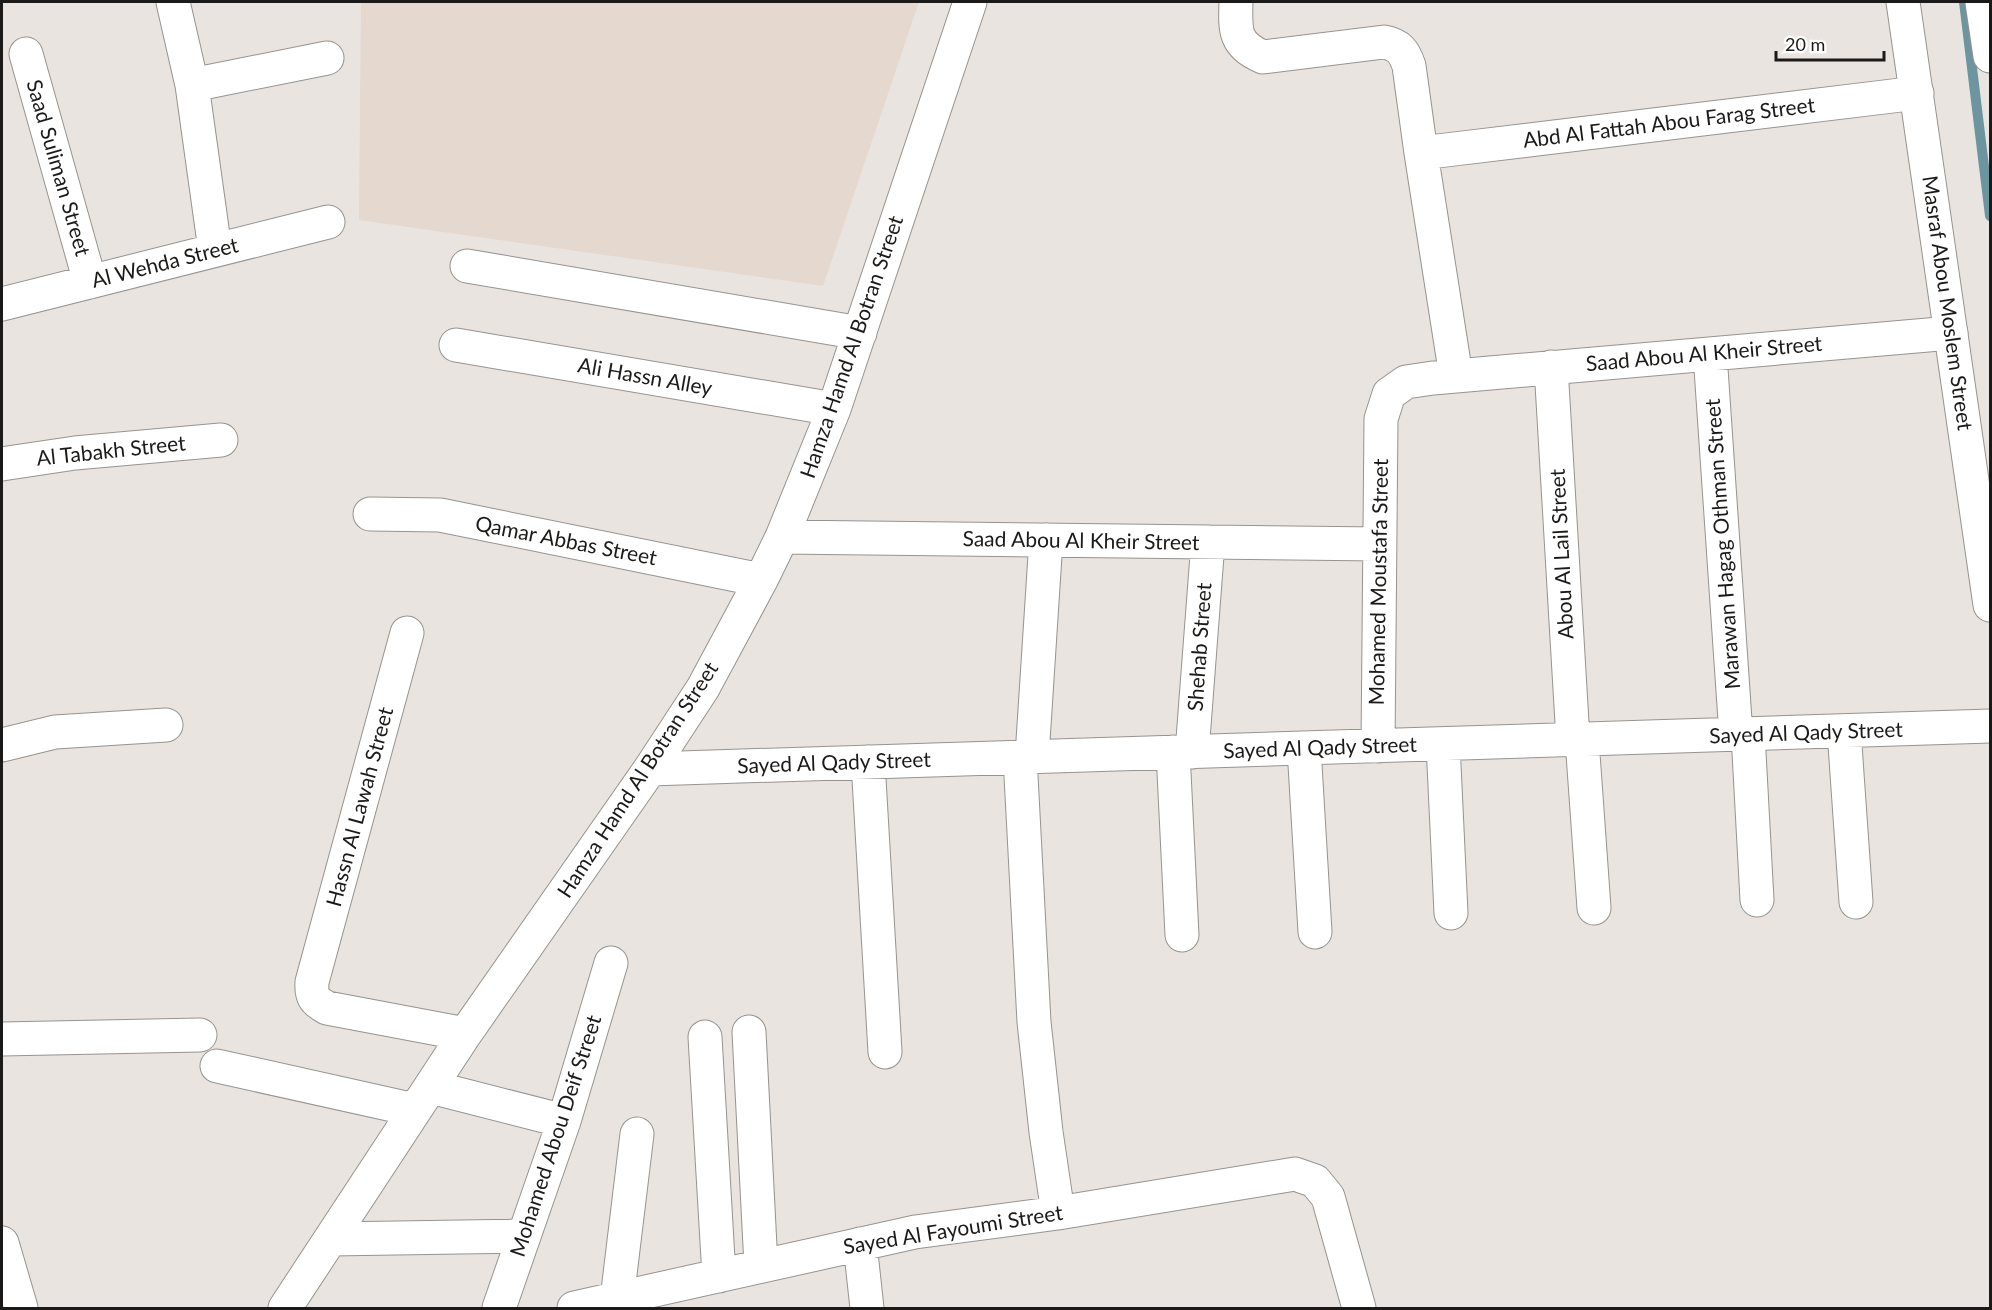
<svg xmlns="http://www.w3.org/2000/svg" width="1992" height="1310" font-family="Lato,sans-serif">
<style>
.built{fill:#e4d8cf}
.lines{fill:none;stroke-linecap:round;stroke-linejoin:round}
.stream{stroke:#6d95a0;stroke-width:10}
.minor-casing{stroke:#97938f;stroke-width:35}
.tertiary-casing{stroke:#97938f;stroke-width:35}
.minor{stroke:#fff;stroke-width:33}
.tertiary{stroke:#fff;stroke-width:33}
.labels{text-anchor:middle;stroke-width:4.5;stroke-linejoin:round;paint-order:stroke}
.street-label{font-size:21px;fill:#1b1a18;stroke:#fff}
</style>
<rect width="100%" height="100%" fill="#eae4e0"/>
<!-- built -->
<path class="built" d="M361 2H919L823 286 359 220Z"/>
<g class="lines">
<!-- stream -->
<path class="stream" d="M1964 2 1990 216"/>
<!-- minor casing -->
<g class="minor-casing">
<path id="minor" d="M173 2 192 85 215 250
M1236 2C1235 30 1234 45 1263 57L1384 42C1399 45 1404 51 1409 66L1421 153 1456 376
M26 54 90 282
M192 85 327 58
M1421 153 1917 93
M467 266 860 333
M2 304 328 222
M456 345 834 409
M1710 354 1736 735
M1551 367 1573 740
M2 464 75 453 221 440
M370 514 440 515 761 580
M782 537 1379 544
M407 633 312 982C311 996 314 1001 327 1008L465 1034
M1844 731 1856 902
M1748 734 1757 900
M1582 740 1594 908
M1443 744 1451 913
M2 745 55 732 166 725
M1378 746 1381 419 1389 394 1406 382 1433 378 1951 333
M1304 748 1315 932
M1173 752 1182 935
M1192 752 1208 542
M1032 756 1046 540
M1020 757 1034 1022 1046 1132 1058 1213
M868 762 885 1052
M650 769 1990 726
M749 1032 761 1266
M705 1037 719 1276
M2 1039 200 1035
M217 1066 415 1110
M431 1087 564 1121
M331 1239 524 1236
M860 1244 867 1308
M285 1308 465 1034 650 769 703 688 761 580 782 537 834 409 970 2
M499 1308 564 1121 611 963
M574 1308 915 1232 1058 1213 1295 1174 1315 1181 1328 1197 1359 1308
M618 1308 617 1299 637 1134"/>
</g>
<!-- tertiary casing -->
<g class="tertiary-casing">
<path id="tertiary" d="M1903 2 1990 605
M1982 2 1990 56
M2 1243 21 1308"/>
</g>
<!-- minor -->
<use href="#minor" class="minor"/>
<!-- tertiary -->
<use href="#tertiary" class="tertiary"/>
</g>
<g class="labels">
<!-- street labels -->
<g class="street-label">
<text transform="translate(1669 123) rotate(-7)" y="7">Abd Al Fattah Abou Farag Street</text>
<text transform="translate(58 168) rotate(74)" y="7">Saad Suliman Street</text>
<text transform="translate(165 263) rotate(-14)" y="7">Al Wehda Street</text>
<text transform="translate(1947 303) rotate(82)" y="7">Masraf Abou Moslem Street</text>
<text transform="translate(852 347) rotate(-71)" y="7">Hamza Hamd Al Botran Street</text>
<text transform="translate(1704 354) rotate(-5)" y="7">Saad Abou Al Kheir Street</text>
<text transform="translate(645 377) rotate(10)" y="7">Ali Hassn Alley</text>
<text transform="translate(111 451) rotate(-6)" y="7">Al Tabakh Street</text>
<text transform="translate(566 541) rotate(11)" y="7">Qamar Abbas Street</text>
<text transform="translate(1081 541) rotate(1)" y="7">Saad Abou Al Kheir Street</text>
<text transform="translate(1723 544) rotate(-94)" y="7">Marawan Hagag Othman Street</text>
<text transform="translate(1562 554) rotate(-93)" y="7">Abou Al Lail Street</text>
<text transform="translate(1379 582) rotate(-89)" y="7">Mohamed Moustafa Street</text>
<text transform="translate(1200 647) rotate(-86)" y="7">Shehab Street</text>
<text transform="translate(1806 733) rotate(-2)" y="7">Sayed Al Qady Street</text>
<text transform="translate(1320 748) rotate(-2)" y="7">Sayed Al Qady Street</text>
<text transform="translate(834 763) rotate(-2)" y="7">Sayed Al Qady Street</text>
<text transform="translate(638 780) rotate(-57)" y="7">Hamza Hamd Al Botran Street</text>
<text transform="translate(360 807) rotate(-75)" y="7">Hassn Al Lawah Street</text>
<text transform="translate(556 1136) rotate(-72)" y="7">Mohamed Abou Deif Street</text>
<text transform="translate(953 1230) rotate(-9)" y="7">Sayed Al Fayoumi Street</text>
</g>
</g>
<!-- border -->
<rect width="1992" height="1310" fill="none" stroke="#1b1a18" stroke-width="6"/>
<!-- scale -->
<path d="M1776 51v9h108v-9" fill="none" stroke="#1b1a18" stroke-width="3"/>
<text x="1785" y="51" font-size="18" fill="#1b1a18" stroke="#ffffff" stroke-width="4.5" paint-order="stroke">20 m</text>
</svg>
